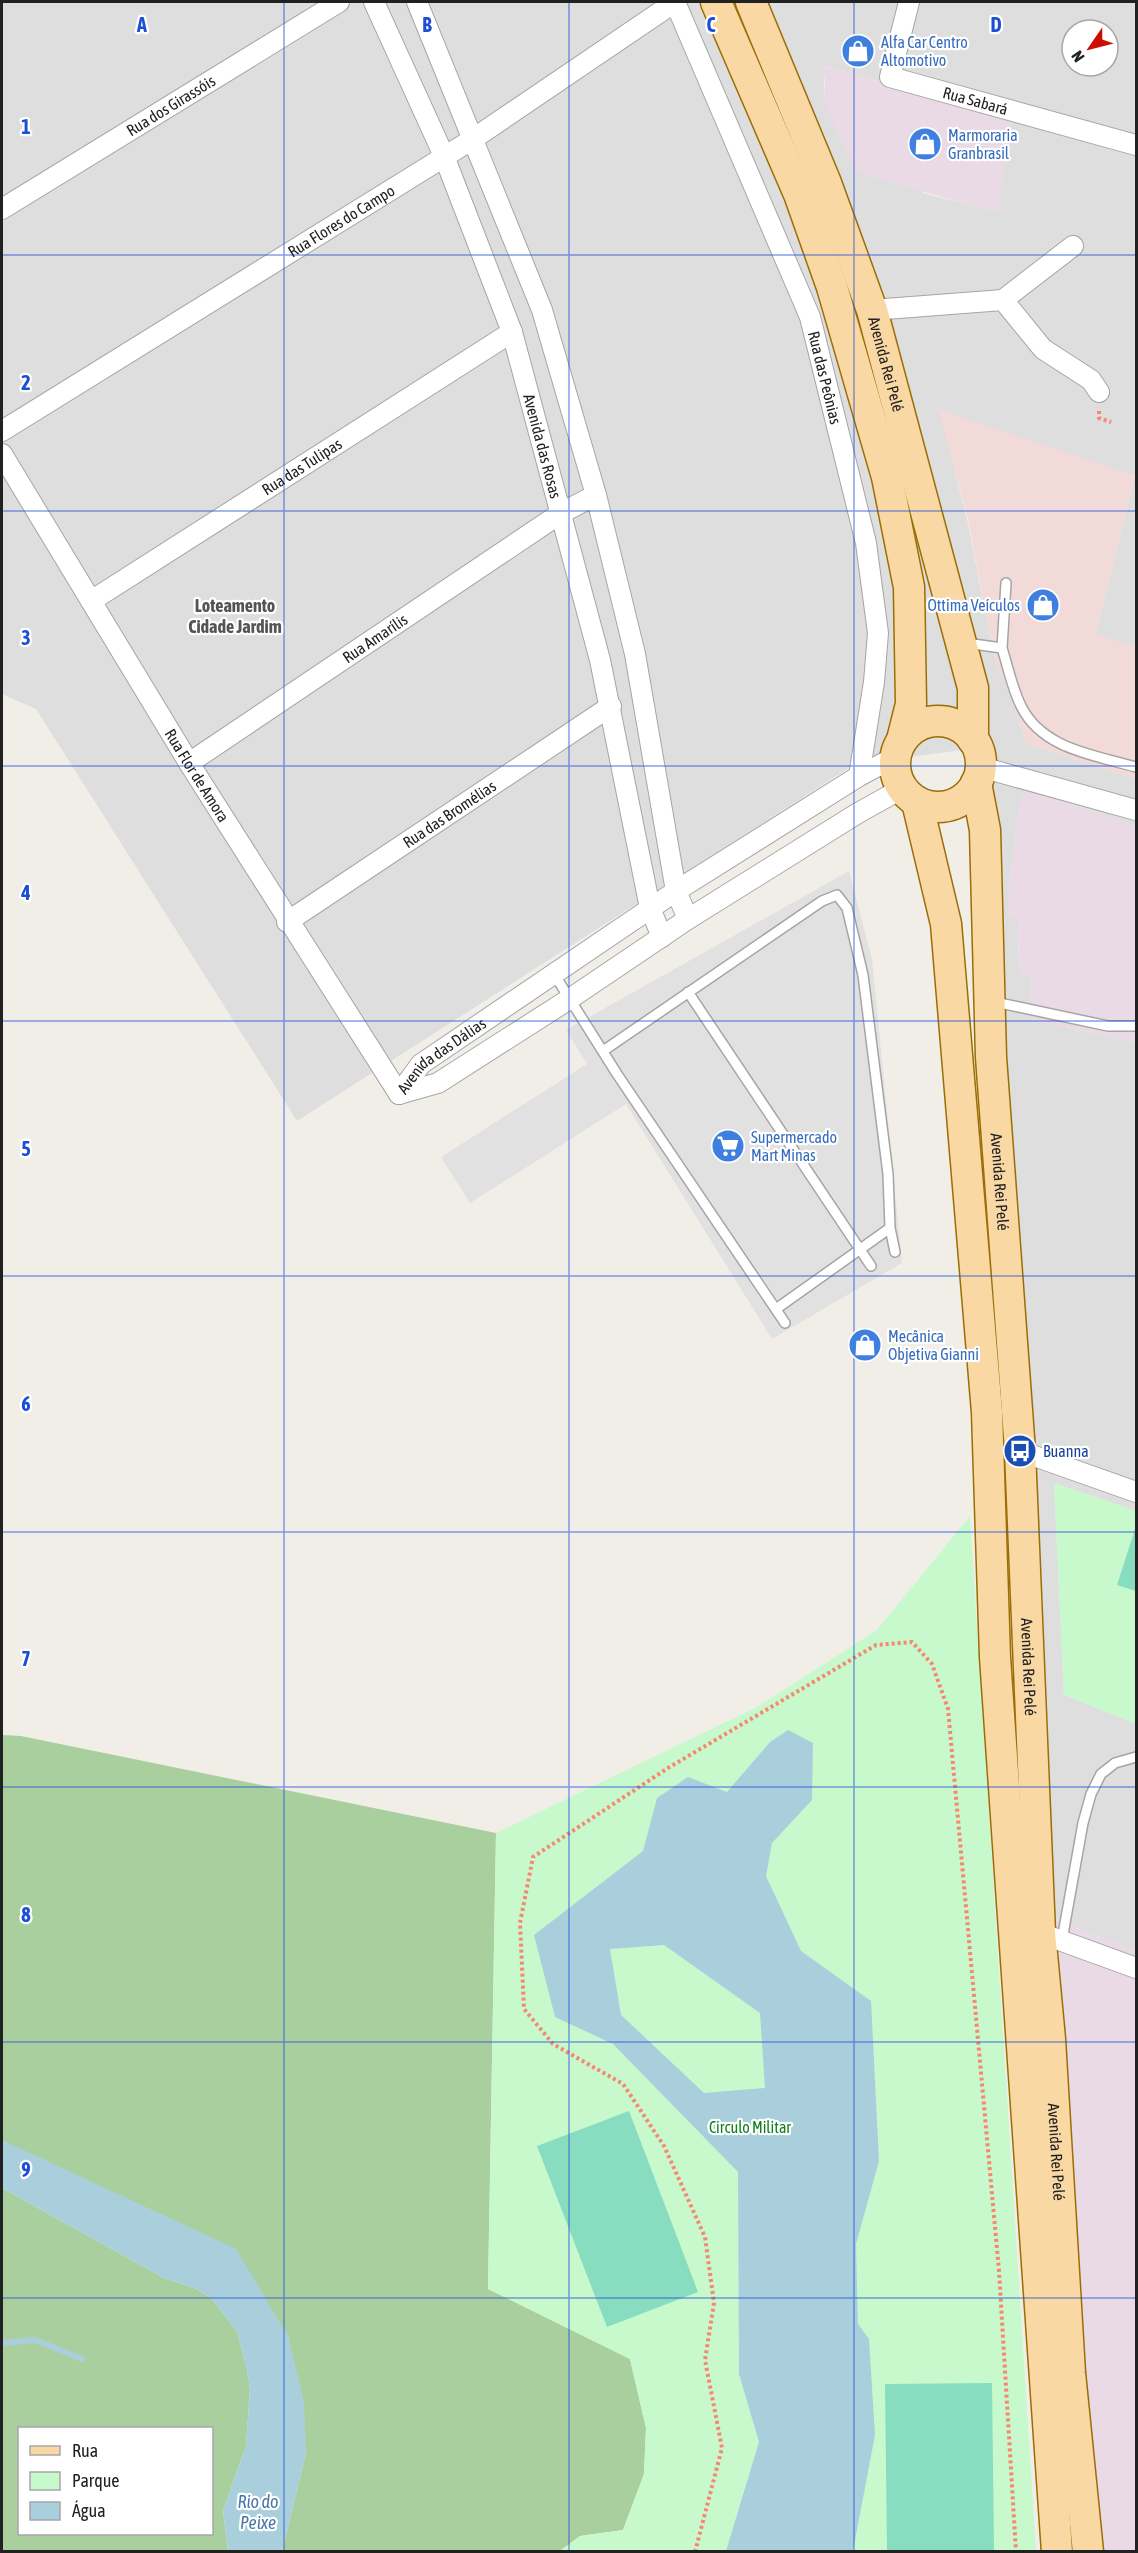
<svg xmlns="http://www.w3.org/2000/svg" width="1138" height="2553" font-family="'Asap Condensed',sans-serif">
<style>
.residential{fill:#dfdede;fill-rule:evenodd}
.commercial{fill:#f1dad8}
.industrial{fill:#eadae6}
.forest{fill:#aacf9e;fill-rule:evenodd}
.park{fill:#c7f9cd}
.pitch{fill:#88ddc0}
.parking{fill:#e1e1e1}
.water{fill:#a9cfdd;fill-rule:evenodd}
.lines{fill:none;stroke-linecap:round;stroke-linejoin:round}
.stream{stroke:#a9cfdd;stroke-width:6}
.service-casing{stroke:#a5a5a5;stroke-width:12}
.minor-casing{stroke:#a5a5a5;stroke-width:22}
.primary-casing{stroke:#9a6e04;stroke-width:33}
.path{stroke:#f78673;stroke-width:4;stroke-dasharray:3 3;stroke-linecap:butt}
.service{stroke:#fff;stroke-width:9}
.minor{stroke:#fff;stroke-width:20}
.primary{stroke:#fad8a4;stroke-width:30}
.grid{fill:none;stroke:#1d4ed8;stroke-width:1.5;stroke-opacity:0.55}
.labels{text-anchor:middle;stroke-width:4.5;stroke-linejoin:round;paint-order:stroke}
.shop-label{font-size:16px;fill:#366cbe;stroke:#fff;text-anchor:start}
.street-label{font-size:16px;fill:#212121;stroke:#fff}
.transit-label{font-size:16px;fill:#164399;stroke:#fff;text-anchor:start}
.park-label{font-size:16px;fill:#0f7f1c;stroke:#fff}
.neighbourhood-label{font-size:18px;font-weight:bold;fill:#545454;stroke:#fff}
.water-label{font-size:18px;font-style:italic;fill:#4b76a7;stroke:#fff}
.grid-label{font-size:20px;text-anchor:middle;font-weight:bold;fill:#1d4ed8;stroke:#fff;stroke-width:4.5;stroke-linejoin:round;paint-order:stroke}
</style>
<rect width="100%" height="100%" fill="#f1eee8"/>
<!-- residential -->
<path class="residential" d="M2 2H1136V647L1095 635 1135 476 939 410 967 519 995 662 1007 686 1027 744 1136 779V827L1027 788 1021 797 1010 875 1009 917H1018L1019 972 1032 975 1030 996 1032 1020 1136 1042V1511L1054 1483 1064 1695 1136 1724V1951L1047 1917 1007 1514 971 884 983 800 970 749 855 764 297 1121 36 709 2 694ZM1072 30H1108V66H1072ZM824 66 880 81 887 87 982 111 1003 171 997 212 923 193 824 101Z"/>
<!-- commercial -->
<path class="commercial" d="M938 409 1135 476 1095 634 1136 647V779L1027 744 1007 686 995 662 968 519Z"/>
<!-- industrial -->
<path class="industrial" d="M823 66 881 81 888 87 1013 118 997 213 856 172 824 101 825 82Z
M1027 788 1136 827V1042L1032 1020 1030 996 1032 975 1019 972 1018 918H1009L1010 875 1021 797Z
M1047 1917 1136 1951V2551H1077Z"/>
<!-- forest -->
<path class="forest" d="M2 1735 21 1736 496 1833 488 2289 630 2359 646 2428 644 2474 623 2530 580 2536 560 2551H282L306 2453 288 2336 19 2149 2 2140Z
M2 2188 164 2278 197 2289 211 2298 237 2331 247 2369 250 2389 246 2446 223 2511 228 2551H2ZM20 2428H212V2534H20Z"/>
<!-- park -->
<path class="park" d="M1054 1483 1136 1511V1724L1064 1695Z
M970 1516 1036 2551H560L580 2536 623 2530 644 2474 646 2428 630 2359 488 2289 496 1833 759 1706 877 1630Z"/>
<!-- pitch -->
<path class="pitch" d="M1136 1526V1591L1117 1585Z
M629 2111 698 2292 607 2327 537 2146Z
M992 2383 994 2551H887L885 2384Z"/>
<!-- parking -->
<path class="parking" d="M849 871 872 959 902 1263 772 1339 626 1104 470 1203 441 1157 587 1064 566 1030Z"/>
<!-- water -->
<path class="water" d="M788 1730 813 1743 812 1800 772 1843 766 1876 801 1951 871 2001 879 2161 856 2244 858 2324 869 2339 875 2435 853 2551H726L759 2442 739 2374 738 2172 613 2044 555 2017 534 1935 643 1851 657 1798 688 1777 727 1792 770 1742ZM664 1945 760 2013 765 2088 704 2093 621 2015 610 1949Z
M2 2140 236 2249 288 2336 304 2402 306 2453 282 2551H228L223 2511 246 2446 250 2389 247 2369 237 2331 211 2298 197 2289 164 2278 2 2188Z"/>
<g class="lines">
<!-- stream -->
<path class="stream" d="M2 2343 35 2340 82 2359"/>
<!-- service casing -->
<g class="service-casing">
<path id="service" d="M966 643 1002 648 1006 583
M1002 648C1008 667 1012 688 1021 706 1042 749 1094 755 1136 767
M554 974 617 1074 785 1323
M688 992 871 1266
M995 1002 1108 1026H1136
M603 1051 822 901 837 895 847 908 863 975 888 1174 890 1228 895 1252
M776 1309 890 1228
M1062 1940 1083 1823 1091 1794 1101 1774 1115 1763 1136 1757"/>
</g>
<!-- minor casing -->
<g class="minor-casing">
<g id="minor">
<path id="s1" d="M374 2 444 156 512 332 600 660 650 908 662 937"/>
<path d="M417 2 542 310 596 495 635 654 676 891 688 919"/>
<path id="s2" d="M675 2 810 317 866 543 878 633 874 682 859 776"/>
<path id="s3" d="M909 2 890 77 1136 145"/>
<path id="s4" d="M2 209 339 2"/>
<path d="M1003 300 1073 246"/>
<path d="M872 310 1003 300 1043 349 1091 380 1099 392"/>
<path id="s5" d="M2 431 473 139 675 2"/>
<path id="s6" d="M2 454 189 763 399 1094"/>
<path id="s7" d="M91 601 512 332"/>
<path id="s8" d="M189 763 561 513 596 495"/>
<path d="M981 767 1136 810"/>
<path id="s9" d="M287 922 611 706"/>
<path id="s10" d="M399 1094 421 1064 676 891 859 776 895 757"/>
<path d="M399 1094 438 1083 571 998 688 919 858 813 903 788"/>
<path d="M1020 1451 1136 1492"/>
<path d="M1040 1933 1136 1968"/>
</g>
</g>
<!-- primary casing -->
<g class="primary-casing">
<g id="primary">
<path d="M716 2 799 194 832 287 887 477 909 587 911 704 902 740"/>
<path id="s11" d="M751 2 826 183 872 310 973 688V740"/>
<circle cx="938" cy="764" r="43"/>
<path id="s12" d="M976 783 985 830 991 1057 1020 1451 1040 1933 1050 2039 1070 2373 1088 2552"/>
<path d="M917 802 946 924 987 1412 995 1657 1057 2552"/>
</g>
</g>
<!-- path -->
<path class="path" d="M1099 411V418L1111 422
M695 2552 722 2448 705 2360 714 2303 705 2237 664 2146 623 2084 553 2044 524 2009 520 1923 533 1857 668 1768 876 1645 912 1642 932 1664 948 1709 999 2271 1016 2552"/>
<!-- service -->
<use href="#service" class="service"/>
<!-- minor -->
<use href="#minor" class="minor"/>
<!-- primary -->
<use href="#primary" class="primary"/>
</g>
<!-- grid -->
<path class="grid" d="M284 2V2552M569 2V2552M854 2V2552M2 255H1136M2 511H1136M2 766H1136M2 1021H1136M2 1276H1136M2 1532H1136M2 1787H1136M2 2042H1136M2 2298H1136"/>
<!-- icons -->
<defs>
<g id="shop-disc" transform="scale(1.725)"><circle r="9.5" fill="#3f7fe0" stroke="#fff"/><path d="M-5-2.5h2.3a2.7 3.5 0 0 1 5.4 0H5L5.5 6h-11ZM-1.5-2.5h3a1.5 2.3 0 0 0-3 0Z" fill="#fff"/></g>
<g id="supermarket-disc" transform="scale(1.725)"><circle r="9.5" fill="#3f7fe0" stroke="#fff"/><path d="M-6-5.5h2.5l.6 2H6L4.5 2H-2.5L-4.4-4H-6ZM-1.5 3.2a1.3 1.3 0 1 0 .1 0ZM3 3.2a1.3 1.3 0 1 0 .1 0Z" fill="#fff"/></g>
<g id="bus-disc" transform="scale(1.725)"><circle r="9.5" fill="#1a4fb4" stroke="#fff"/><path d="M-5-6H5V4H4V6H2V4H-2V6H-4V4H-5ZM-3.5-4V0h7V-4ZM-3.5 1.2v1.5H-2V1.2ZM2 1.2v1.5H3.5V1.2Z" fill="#fff"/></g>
</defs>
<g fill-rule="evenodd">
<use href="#shop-disc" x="858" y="51"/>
<use href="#shop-disc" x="925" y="144"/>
<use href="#shop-disc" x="1043" y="605"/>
<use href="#supermarket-disc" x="728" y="1146"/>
<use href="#shop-disc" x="865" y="1345"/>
<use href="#bus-disc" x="1020" y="1451"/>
</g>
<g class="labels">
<!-- shop labels -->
<g class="shop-label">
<text x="881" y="48">Alfa Car Centro<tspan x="881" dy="18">Altomotivo</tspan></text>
<text x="948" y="141">Marmoraria<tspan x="948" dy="18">Granbrasil</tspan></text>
<text x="1020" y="611" text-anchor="end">Ottima Veículos</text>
<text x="751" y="1143">Supermercado<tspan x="751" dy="18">Mart Minas</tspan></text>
<text x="888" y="1342">Mecânica<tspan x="888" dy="18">Objetiva Gianni</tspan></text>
</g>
<!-- street labels -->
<g class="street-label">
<text dy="6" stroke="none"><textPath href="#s3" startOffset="166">Rua Sabará</textPath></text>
<text dy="6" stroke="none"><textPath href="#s4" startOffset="198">Rua dos Girassóis</textPath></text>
<text dy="6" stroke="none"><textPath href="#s5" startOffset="399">Rua Flores do Campo</textPath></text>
<text dy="6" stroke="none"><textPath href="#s11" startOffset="387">Avenida Rei Pelé</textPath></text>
<text dy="6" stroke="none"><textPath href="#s2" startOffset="405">Rua das Peônias</textPath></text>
<text dy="6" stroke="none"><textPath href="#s1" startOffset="476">Avenida das Rosas</textPath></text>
<text dy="6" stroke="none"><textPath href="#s7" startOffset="250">Rua das Tulipas</textPath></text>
<text dy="6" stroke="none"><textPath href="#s8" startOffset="224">Rua Amarílis</textPath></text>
<text dy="6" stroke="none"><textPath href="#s6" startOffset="376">Rua Flor de Amora</textPath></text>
<text dy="6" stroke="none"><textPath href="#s9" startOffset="195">Rua das Bromélias</textPath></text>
<text dy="6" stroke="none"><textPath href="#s10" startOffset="58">Avenida das Dálias</textPath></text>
<text dy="6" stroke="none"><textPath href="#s12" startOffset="400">Avenida Rei Pelé</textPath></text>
<text dy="6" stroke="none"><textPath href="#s12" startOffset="886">Avenida Rei Pelé</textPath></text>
<text dy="6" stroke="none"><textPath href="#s12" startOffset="1372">Avenida Rei Pelé</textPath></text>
</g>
<!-- transit labels -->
<g class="transit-label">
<text x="1043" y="1457">Buanna</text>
</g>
<!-- park labels -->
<g class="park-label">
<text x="750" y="2133">Circulo Militar</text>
</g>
<!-- neighbourhood labels -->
<g class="neighbourhood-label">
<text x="235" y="612">Loteamento<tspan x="235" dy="21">Cidade Jardim</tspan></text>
</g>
<!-- water labels -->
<g class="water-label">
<text x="258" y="2508">Rio do<tspan x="258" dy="21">Peixe</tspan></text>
</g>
</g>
<g class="grid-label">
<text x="142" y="32">A</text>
<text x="427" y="32">B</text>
<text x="711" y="32">C</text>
<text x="996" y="32">D</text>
<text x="26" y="134">1</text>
<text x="26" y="390">2</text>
<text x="26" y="645">3</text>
<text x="26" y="900">4</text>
<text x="26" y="1156">5</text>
<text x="26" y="1411">6</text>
<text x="26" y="1666">7</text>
<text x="26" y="1922">8</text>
<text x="26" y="2177">9</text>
</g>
<!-- border -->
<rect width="1138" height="2553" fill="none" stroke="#212121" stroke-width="6"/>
<!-- legend -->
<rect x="18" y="2427" width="195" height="108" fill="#ffffff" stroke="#a6a6a6" stroke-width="1.5"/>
<rect x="30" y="2446" width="30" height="9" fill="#fad8a4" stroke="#a6a6a6" stroke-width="1.5"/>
<text x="72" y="2457" font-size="18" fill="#212121">Rua</text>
<rect x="30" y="2472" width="30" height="18" fill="#c7f9cd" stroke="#a6a6a6" stroke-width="1.5"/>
<text x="72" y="2487" font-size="18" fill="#212121">Parque</text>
<rect x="30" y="2502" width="30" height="18" fill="#a9cfdd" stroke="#a6a6a6" stroke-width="1.5"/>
<text x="72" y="2517" font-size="18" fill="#212121">Água</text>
<!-- north arrow -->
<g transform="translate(1090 48) rotate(235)"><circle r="28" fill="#ffffff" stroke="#a6a6a6" stroke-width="1.5"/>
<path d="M0-4.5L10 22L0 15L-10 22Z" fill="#cd0d05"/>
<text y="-9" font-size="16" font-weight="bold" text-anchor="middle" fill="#212121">N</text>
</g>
</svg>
